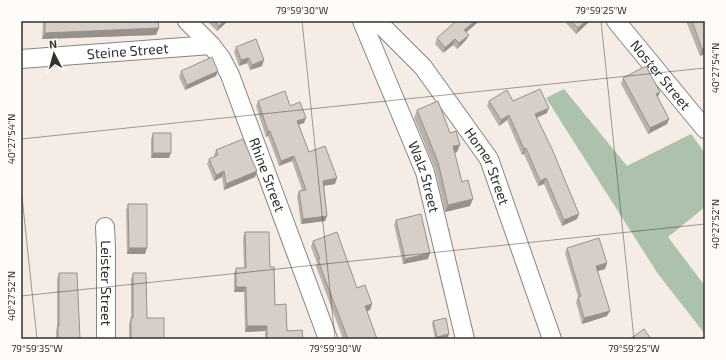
<svg xmlns="http://www.w3.org/2000/svg" width="726" height="360" font-family="'Exo 2',sans-serif">
<style>
.green{fill:#acc2ac}
.lines{fill:none;stroke-linecap:round;stroke-linejoin:round}
.minor-casing{stroke:#8b847c;stroke-width:20}
.minor{stroke:#fff;stroke-width:18}
.wall{fill:#b9b2ab}
.shaded-wall{fill:#96918b}
.building{fill:#d7cfc7;stroke:#96918b}
.ticks{fill:none;stroke:#33312d;stroke-width:1;stroke-opacity:0.45}
.labels{text-anchor:middle;stroke-width:4;stroke-linejoin:round;paint-order:stroke}
.street-label{font-size:14px;fill:#33312d;stroke:#fefbf8}
.neatline{fill:none;stroke:#33312d;stroke-width:1.5}
.ticks-label{font-size:10px;text-anchor:middle;fill:#33312d}
</style>
<rect width="100%" height="100%" fill="#f5ede5"/>
<!-- green -->
<path class="green" d="M564 89 627 166 691 134 705 153V207L668 237 705 286V334L658 274 546 98Z"/>
<g class="lines">
<!-- minor casing -->
<g class="minor-casing">
<g id="minor">
<path id="s1" d="M187 21 211 45 221 58 230 75 328 339"/>
<path id="s2" d="M362 21 425 172 465 339"/>
<path id="s3" d="M377 21 423 67 489 159 552 339"/>
<path id="s4" d="M616 21 705 129"/>
<path id="s5" d="M21 59 211 45"/>
<path id="s6" d="M105 227 106 248V339"/>
</g>
</g>
<!-- minor -->
<use href="#minor" class="minor"/>
</g>
<!-- wall -->
<path class="wall" d="M43 21H158L156 35 42 39Z
M208 21H228L217 31 208 22Z
M456 21H477V23L466 32 469 35 466 40 457 49 453 45 443 53 435 44 437 38Z
M567 21H590L576 34 566 23Z
M686 21H705V54L700 56Z
M236 47 262 66 250 70 247 63 239 66 234 52Z
M181 71 216 76 185 90 179 77Z
M623 78 658 97 669 119 667 124 648 134 621 84Z
M258 101 290 106 304 123 299 125 309 152 335 184 324 186 327 216 325 221 301 224 297 196 299 191 302 190 292 161 279 166 268 136 266 137 256 106Z
M489 101H513L547 113 537 118 577 219 562 226 544 184 538 186 524 154 522 155 507 120 499 126 487 106Z
M417 110 450 133 457 152 454 153 462 182 470 206 445 212 435 169 414 118Z
M153 133 169 158H151V139Z
M216 150 257 171 255 177 224 190 222 177 214 181 207 164 209 159 215 157 214 155Z
M128 204 145 254H127L126 210Z
M396 220 428 259 403 264 394 225Z
M245 232 270 267 275 305 287 331 303 339H265V331L245 332 244 292H234V274L236 268H244L243 238Z
M313 241 372 304 370 310 367 311 377 339H343L316 266 317 263 311 247Z
M567 248 605 269 598 271 607 316 582 324 576 302 578 297 565 253Z
M59 273 80 339H56V331L57 327V279Z
M133 273 147 318 164 339H129V324L131 318V279Z
M433 321 448 337 435 339 432 324Z"/>
<!-- shaded-wall -->
<path class="shaded-wall" d="M224 21H228L217 31 219 26Z
M475 21H477V23L462 36 464 30Z
M586 21H590L576 34 578 28Z
M159 28 156 35 42 39 45 33Z
M469 35 466 40 457 49 459 43Z
M455 39 453 45 443 53 445 48Z
M705 48V54L700 56 702 49Z
M249 58 247 63 239 66 241 60Z
M264 60 262 66 250 70 252 65Z
M218 71 216 76 185 90 187 85Z
M660 92 658 97 656 94Z
M549 108 547 113 533 119 535 114Z
M509 115 507 120 499 126 501 120Z
M306 118 304 123 295 126 297 121Z
M669 119 667 124 648 134 650 128Z
M268 131H270L268 136 266 137Z
M460 145 457 152 450 154 453 146Z
M526 148 524 154 522 155 524 149Z
M153 153H171L169 158H151Z
M294 156 292 161 279 166 281 161Z
M224 171 222 177 214 181 216 175Z
M257 171 255 177 224 190 226 184Z
M337 178 335 184 321 186 323 181Z
M546 178 544 184 538 186 540 181Z
M473 199 470 206 445 212 448 205Z
M579 214 577 219 562 226 564 220Z
M327 216 325 221 301 224 303 219Z
M129 248H147L145 254H127Z
M430 253 428 259 403 264 405 259Z
M607 263 605 269 594 272 596 266Z
M236 287H246L244 292H234Z
M372 304 370 310 363 313 365 306Z
M610 311 607 316 582 324 584 318Z
M247 326H267L265 331 245 332Z
M449 334 448 337 436 339 437 337Z"/>
<!-- building -->
<path class="building" d="M21 21H22V33H21Z
M45 21H158L159 28 45 33Z
M215 21H224L219 26Z
M456 21H475L464 30 469 35 459 43 455 39 445 48 437 38Z
M571 21H586L578 28Z
M692 21H705V48L702 49Z
M256 39 264 60 252 65 249 58 241 60 236 47Z
M212 57 218 71 187 85 181 71Z
M646 66 660 92 656 94 669 119 650 128 623 78Z
M540 89 549 108 535 114 552 149 579 214 564 220 546 178 540 181 526 148 524 149 509 115 501 120 489 101 507 90 513 101Z
M285 91 290 106 300 102 306 118 297 121 309 152 325 146 337 178 323 181 327 216 303 219 299 191 306 190 294 156 281 161 270 131H268L258 101Z
M438 101 450 133 456 131 460 145 453 146 462 182 468 180 473 199 448 205 438 162 417 110Z
M153 133H171V153H153Z
M243 139 257 171 226 184 224 171 216 175 209 159 218 155 216 150Z
M128 204H147V248H129Z
M421 214 430 253 405 259 396 220Z
M245 232H269L270 267H274L275 305 286 304 287 331 302 330 303 339H267V326H247L246 287H236V268H246Z
M337 232 357 288 365 285 372 304 365 306 377 339H348L323 274 318 259H320L313 241Z
M599 238 607 263 596 266 610 311 584 318 578 297 581 296 567 248Z
M59 273H77L80 339H58V326H59Z
M133 273H146L147 318H164V339H131V318H133Z
M446 318 449 334 437 337 433 321Z
M644 329 651 339H630Z"/>
<!-- ticks -->
<path class="ticks" d="M302 21 335 339M601 21 634 339M21 139 705 68M21 187 37 339M21 296 705 224"/>
<g class="labels">
<!-- street labels -->
<g class="street-label">
<text dy="5" stroke="none"><textPath href="#s5" startOffset="107">Steine Street</textPath></text>
<text dy="5" stroke="none"><textPath href="#s4" startOffset="70">Noster Street</textPath></text>
<text dy="5" stroke="none"><textPath href="#s3" startOffset="184">Homer Street</textPath></text>
<text dy="5" stroke="none"><textPath href="#s1" startOffset="176">Rhine Street</textPath></text>
<text dy="5" stroke="none"><textPath href="#s2" startOffset="168">Walz Street</textPath></text>
<text dy="5" stroke="none"><textPath href="#s6" startOffset="56">Leister Street</textPath></text>
</g>
</g>
<!-- border -->
<rect width="726" height="360" fill="none" stroke="#fefbf8" stroke-width="44"/>
<!-- north arrow -->
<g transform="translate(54 54) rotate(354)" stroke="#fefbf8" stroke-width="3" paint-order="stroke">
<path d="M0-3L7 15L0 10L-7 15Z" fill="#33312d"/>
<text y="-6" font-size="11" font-weight="bold" text-anchor="middle" fill="#33312d">N</text>
</g>
<rect x="22" y="22" width="682" height="316" class="neatline"/>
<g class="ticks-label">
<text x="302" y="14">79°59'30"W</text>
<text x="601" y="14">79°59'25"W</text>
<text transform="translate(715 68) rotate(-90)" y="4">40°27'54"N</text>
<text transform="translate(11 139) rotate(-90)" y="4">40°27'54"N</text>
<text transform="translate(715 224) rotate(-90)" y="4">40°27'52"N</text>
<text transform="translate(11 296) rotate(-90)" y="4">40°27'52"N</text>
<text x="37" y="352">79°59'35"W</text>
<text x="335" y="352">79°59'30"W</text>
<text x="634" y="352">79°59'25"W</text>
</g>
</svg>
